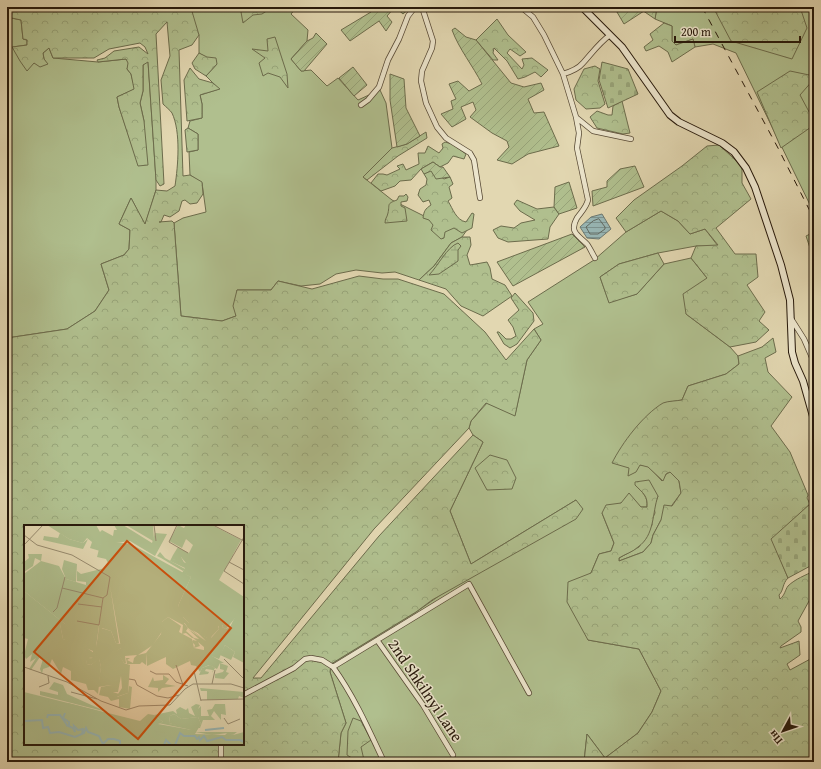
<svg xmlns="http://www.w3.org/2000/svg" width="821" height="769" font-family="'Gentium Book Plus',serif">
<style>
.grass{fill:#b0bf8e;stroke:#6c6c4c}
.forest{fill:url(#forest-crowns);stroke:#6c6c4c;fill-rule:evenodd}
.wetland{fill:url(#wetland-marsh);stroke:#6c6c4c}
.cemetery{fill:url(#cemetery-stones);stroke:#6c6c4c}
.garden{fill:url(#garden-furrows);stroke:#6c6c4c}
.water{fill:url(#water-rules);stroke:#6b7872}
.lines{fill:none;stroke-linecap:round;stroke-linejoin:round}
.shore{stroke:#606860;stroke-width:1}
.street-casing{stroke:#564834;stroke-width:6}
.secondary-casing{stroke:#27190b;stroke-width:8}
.street{stroke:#ece5cc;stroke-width:4.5}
.secondary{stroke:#ece5cc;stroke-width:6}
.rail{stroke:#27190b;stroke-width:1;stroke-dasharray:7 7;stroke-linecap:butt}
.labels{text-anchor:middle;stroke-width:3;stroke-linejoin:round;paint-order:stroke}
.street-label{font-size:16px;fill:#27190b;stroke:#ece5cc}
.inset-river{fill:none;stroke:#98b7b6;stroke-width:2}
.inset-road{fill:none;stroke:#978b6f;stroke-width:1}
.view{fill:#cb4f0c;fill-opacity:0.15;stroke:#cb4f0c;stroke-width:2}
.inset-edge{fill:none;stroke:#27190b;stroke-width:2}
</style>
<defs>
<pattern id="forest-crowns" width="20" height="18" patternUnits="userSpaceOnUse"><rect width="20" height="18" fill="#b0bf8e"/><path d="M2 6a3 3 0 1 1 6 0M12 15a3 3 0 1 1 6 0" fill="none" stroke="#97a479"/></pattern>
<pattern id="wetland-marsh" width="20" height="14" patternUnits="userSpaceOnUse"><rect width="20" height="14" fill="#b0bf8e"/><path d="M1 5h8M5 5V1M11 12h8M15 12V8" fill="none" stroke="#97a479"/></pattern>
<pattern id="cemetery-stones" width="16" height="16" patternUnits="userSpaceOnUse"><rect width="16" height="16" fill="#b0bf8e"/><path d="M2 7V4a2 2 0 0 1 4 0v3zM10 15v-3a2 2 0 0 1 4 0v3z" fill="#97a479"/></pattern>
<pattern id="garden-furrows" width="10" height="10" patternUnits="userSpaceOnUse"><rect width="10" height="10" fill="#b0bf8e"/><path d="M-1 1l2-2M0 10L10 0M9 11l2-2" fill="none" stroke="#97a479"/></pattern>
<pattern id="water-rules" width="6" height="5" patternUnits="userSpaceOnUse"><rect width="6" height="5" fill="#98b7b6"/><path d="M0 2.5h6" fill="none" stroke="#7c9492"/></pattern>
</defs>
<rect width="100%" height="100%" fill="#e2d7b1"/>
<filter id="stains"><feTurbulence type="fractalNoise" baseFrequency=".005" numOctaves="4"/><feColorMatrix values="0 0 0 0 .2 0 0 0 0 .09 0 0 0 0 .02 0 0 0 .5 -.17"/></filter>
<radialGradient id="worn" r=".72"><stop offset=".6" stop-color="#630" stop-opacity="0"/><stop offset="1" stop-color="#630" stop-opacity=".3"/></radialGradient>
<!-- grass -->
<path class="grass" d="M181 7H297L291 14 308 30 307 41 291 59 301 71 311 70 327 86 338 78 358 100 380 90 386 103 392 148 363 177 392 200 424 216 469 227 462 237 451 243 434 266 419 280 395 272 382 273 356 270 336 274 320 284 301 286 278 281 271 290H237L236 316 222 321 181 316 174 223 183 218 206 212 202 183 190 175 189 152 198 150V134L188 128 190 121 202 118V104L200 95 219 89 206 76 217 64 199 53V35Z
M657 7H814V213L736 53 713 44 695 47 693 39 676 45 672 41V26L655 19Z
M7 17 21 20 23 39 27 40V45L13 47 34 63 47 64 44 59 43 53 49 48 53 58 98 62 126 59 129 63 127 69 131 74 135 89 117 97 119 107 139 166 144 121 140 103 143 91V65L148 61 156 180V190L145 225 131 198 119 224 130 230 129 249 124 255 101 264 109 290 95 311 67 329 7 338Z
M661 211 678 221 690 234 705 229 718 246H696L658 253 619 264 600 277 609 302 637 294 664 264 691 258 707 278 686 314 730 347 738 356 739 364 726 374 688 386 682 400 664 403 640 465 648 466 662 481 666 474 670 472 679 481 681 493 661 520 653 535 651 543 643 552 619 561V558L639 547 652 525V519L655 513 654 507 658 496 635 485C643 493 648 496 647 507H641L633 500 621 503 602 513 614 543 611 551 599 554 591 573 588 640 639 649 661 691 652 712 638 733 605 758 587 734 584 762H338L341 733 346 723 330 672 331 664 416 612 576 500 471 564 450 511 483 442 473 435 469 428 471 421 487 403 515 415 527 360 541 340 534 329 543 324 528 302 594 260 626 232Z"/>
<!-- forest -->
<path class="forest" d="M7 7H181L182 8H191L199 35 192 45 179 50 183 176 190 175 202 182 203 194 197 203 190 204 185 200 182 201 179 211 170 217 164 215 161 222H159L172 221 174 223 181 316 222 321 236 316 233 306 237 290H271L278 281 312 289 359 276 383 279H398L444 294 485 332 506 360 534 329 541 340 527 360 515 416 486 403 471 421 469 428 374 529 253 678H261L379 536 473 435 483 442 450 511 471 564 576 500 583 509 576 519 432 600 416 612 331 664 330 672 346 723 341 733 338 762H11L7 756V338L67 329 95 311 109 290 101 264 124 255 129 249 130 230 119 224 131 198 145 224 156 190 167 191 175 186C178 166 181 132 172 113 170 110 166 107 163 104L161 80 170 56 167 22 156 34 164 184 160 186 156 180 148 62 143 65V91L140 103 144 121 148 165 138 166 119 107 117 97 134 89 131 74 127 69 128 63 126 59 98 62 97 60 105 58 114 51 139 47 148 54 145 47 140 43 109 49 94 58H53L49 48 43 53 44 59 48 64 40 67 34 63 27 71 20 61 12 47 27 45V40L23 39 21 20 7 17ZM25 526H243V744H25Z
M248 7H270L271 8 262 14 253 15 243 23 241 12Z
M635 7H657L655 19 639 8 635 9Z
M713 7H800L807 28 792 59 731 41Z
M497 19 508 35 526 52 520 56 510 49 507 53 522 69 524 65 522 59 532 58 548 70 541 77 535 72 525 77 518 79 507 61 494 48 493 53 498 60H493L476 40Z
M664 23 672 26V41L676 45 693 39 695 47 672 62 668 52 659 46 646 51 644 47 653 40 650 34Z
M275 37 287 74 288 88 280 77 268 73 263 76 259 63 265 58 252 49 268 51 267 39Z
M199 53 207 57 216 58 217 64 206 76 195 69 192 63Z
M595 66 600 69 598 81 605 104 600 108 586 109 576 100 574 89 584 69Z
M190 68 199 79 213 83 220 89 200 95 202 104V118L187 121 184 80Z
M790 71 814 76V79L800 95 814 121V125L781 148 757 92Z
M622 101 630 133 623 134 597 128 590 117 597 111 608 115H612L613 106Z
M188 128 198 134V150L187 152 185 130Z
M426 132 427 138 398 156 367 180 363 177 392 148 407 144Z
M445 142 452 144 466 154 464 159 453 156 448 163 440 167 433 162 421 169 411 180 400 181 395 186 381 191 371 183 378 174H383L387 175 400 169 397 166 403 164 406 170 419 164 418 153H425L428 146 439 153 443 148 442 144Z
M719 145 742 166V183L751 199 716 228 735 254H756L758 277 747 285 765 312 759 321 769 330 756 342 730 347 686 314 683 294 707 278 691 258 696 246 718 245 705 229 690 234 678 221 661 211 626 232 616 218 634 200 682 166 707 146Z
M431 170 444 179 450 177 453 184 449 187 452 198 448 201C453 209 456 220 466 222L472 213 474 214 472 228 462 233 454 228 445 232 444 238 441 239 431 230 433 225 429 220 423 218C424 211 425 209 431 205L429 200 423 202 418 195 420 189 426 185 427 179 424 174Z
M406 194 408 197 407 201 401 202V206L405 208 407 221 385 223C385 218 387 218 388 213 390 204 386 204 397 200L399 196H404Z
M517 200 537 209 554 207 559 214 550 227 548 239 508 242 498 238 493 230 501 226 514 228 521 223 535 220 520 211 514 204Z
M462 237H470L471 245 467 255 470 265 487 262 490 268 492 279 505 285 512 296 483 316 461 306 446 289 419 280 434 266 451 243Z
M658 253 664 264 637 294 609 303 600 277 619 264Z
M515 293 533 313 534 321 517 344 510 348 504 344 497 332H499L506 339H511L516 336 513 327 508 320 519 310 511 298Z
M773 338 776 352 765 358 768 372 792 397 771 426 790 452 808 495 807 498 810 504 772 539 788 578C782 584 784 590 779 595L780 599C785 595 785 590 788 586 795 579 806 575 814 571V592L798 621 801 627V632L781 646 780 648 799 641 800 655 787 664 790 670 814 657V762H584L587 734 605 758 638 733 652 712 661 691 639 649 588 640 567 602 568 582 591 573 599 554 611 551 614 543 602 513 606 505 621 503 629 493 641 507H647C648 496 643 493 635 485V482L649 480 658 496C652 513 655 535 638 547 633 552 625 554 619 558V561L643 552 651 543 653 535 661 520 664 505 672 506 681 493 679 481 670 472 666 474 663 481 648 467 640 465 636 472 628 476 629 468 612 463C622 443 643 415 663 403 668 401 676 401 682 400L688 386 726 374 739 364 738 356 762 347Z
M490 455 507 460 516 478 512 489 487 490 475 468Z
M353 718 361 721 371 740 361 747 364 760 363 762 355 760 347 755 348 731Z"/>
<!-- wetland -->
<path class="wetland" d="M458 243 461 246 458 250V261L439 274 429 275C438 266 447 247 458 243Z"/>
<!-- cemetery -->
<path class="cemetery" d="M602 62 628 69 638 94 608 108 599 80Z
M810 504 814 515V564L788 578 771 539Z"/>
<!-- garden -->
<path class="garden" d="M374 7H411L403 14 395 7 387 16 392 22 386 31 379 21 350 41 341 30 371 12Z
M614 7H635V9L639 8 644 11 624 24Z
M455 28 466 37 476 40 511 83 524 87 541 83 544 90 528 99 534 113 544 112 559 146 528 154 512 164 497 160 509 147 507 141 492 133 470 117 476 110 473 102 461 107 466 119 452 127 441 114 453 109 451 101 456 99 449 84 458 81 469 91 482 84C473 66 459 49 452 30Z
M316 33 327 44 304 71H301L291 59 307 41 313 38Z
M353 67 367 85 354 96 339 78Z
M390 74 404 79 406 108 420 136 407 144 397 147 390 100Z
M433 162 440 167H443L450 177 436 179 431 171 424 174 421 169Z
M635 166 644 187 593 206 592 191 607 187V181L620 169Z
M569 182 577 208 559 214 554 207 555 187Z
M814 232V260L806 236Z
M572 234 585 247 513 286 497 262Z"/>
<!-- water -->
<path class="water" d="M602 214 611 229 599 239 587 238 580 227 591 217Z"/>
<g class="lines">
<!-- shore -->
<path class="shore" d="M599 219 605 227V229L598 234H590L586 227 593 221Z"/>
<!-- street casing -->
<g class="street-casing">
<path id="street" d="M422 7 433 41 432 48 422 71 421 81 426 103 437 127 446 138 470 153 474 160 480 198
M521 7 533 17 544 35 563 74 576 117 579 133 577 148 588 200C586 208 581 212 577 218 569 232 578 235 587 244 590 248 592 253 595 258
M563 74C570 72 578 69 583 63 592 53 599 43 610 35
M361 105 368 100 379 87 388 60 399 39 408 16 415 7
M577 118 593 131 631 139
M792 320 804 339 814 362
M377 640 423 705 453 755
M333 667C354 696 369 730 384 762
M243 695 294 668 305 659 311 658 322 660 333 667 469 584 529 693
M221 744V762"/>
</g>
<!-- secondary casing -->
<g class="secondary-casing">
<path id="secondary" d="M582 7 622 47 670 115 679 122 722 143 734 152 746 168 755 187 781 265 790 300 792 352 795 363 803 381 814 420"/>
</g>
<!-- street -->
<use href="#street" class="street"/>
<!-- secondary -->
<use href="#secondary" class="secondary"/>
<!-- rail -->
<path class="rail" d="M702 7 778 148 814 219"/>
</g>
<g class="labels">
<!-- street labels -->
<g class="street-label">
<text transform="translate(426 690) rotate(56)" y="6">2nd Shkilnyi Lane</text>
</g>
</g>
<!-- overview -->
<g transform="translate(24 525)">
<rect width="220" height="220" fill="#e2d7b1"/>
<path d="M23 0H72L76 7 78 5 89 11 90 5H93L90 0H99L128 18 131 8 143 9 131 31 106 16 76 20V26L66 23 68 17 63 13 59 18 45 14ZM154 0 160 3 162 0H188L217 15 195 55 220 72V92H212L202 104 198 102 199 100 194 101 195 104 185 114 168 105 182 116 164 103 160 97 165 98 159 92 154 81 167 52 158 48 161 43 146 36 149 30V34L162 38 157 32V24L165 28 169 20 162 14 158 23 145 16ZM17 36 35 41 42 54 62 60 79 72 72 122 77 103 87 106 92 118 97 119V123L93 126 100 138 106 140 104 168 92 172 98 163 97 151 94 167H89L87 160 74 162 77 142 75 134 67 140 63 139 60 127 61 123 64 134H68L65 133 69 132V126L39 114 36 99H41L0 66V49ZM144 92 157 101 155 107 168 114 170 123 189 127 188 131 200 138H196L193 144 185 140 178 143 176 147 172 141 167 140 166 136 149 144 142 139V132L123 141 122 128 137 109 138 97ZM0 167 116 196 124 189 130 190 139 197 134 199 168 205 145 198 146 191 150 189 157 194 174 192 177 199 171 209 201 210 204 207 209 210 220 207V220L0 219Z" fill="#b0bf8e"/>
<path d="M102 0H129L130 16H129ZM82 16 107 19 167 52 154 81 160 87 159 92 165 98H160L164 103 162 106 170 113 175 114 164 104 182 116 169 103 181 108 180 111 184 113 188 110 187 113 195 104 194 99H199L198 102 202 104 206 102 212 90 220 92V138L209 132 211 127 201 120 195 134 187 131 189 127 180 126V122L174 117 176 121 170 123 171 120 168 117 169 115 173 116 169 113H164H168L162 108 158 109 159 100 144 92 138 97 141 102 129 120 114 130 122 128V140L118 137 116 139H103L102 133H106L103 135 109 138 110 133 113 130 101 131 102 138H100L92 126 97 123 86 61 95 118H92L87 106 78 103 72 124 79 72 70 68 62 60V57L53 56V46L57 49 81 43 84 38 82 34 73 32 76 20ZM188 17 196 21 192 31 187 30 190 34 187 36 184 28ZM154 22 157 24V32L162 41 149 34V30ZM201 25 209 30 201 42 197 37ZM136 27 141 33 161 44 159 46 137 33 133 31ZM0 66 41 99H36L39 114 47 116 54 110 64 114 63 123 70 128 69 132 65 133 70 134 69 136 63 134 61 124 63 139 67 140 75 133 77 142 74 169 70 165H64L62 159 47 155V146L39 142 37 149 28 134 25 142 19 144 18 149 16 144 19 134 16 132 7 145 5 144 12 133 6 137 8 129 2 134 0 130 4 114 0 113ZM186 140 191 143 188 148 189 145 182 144 181 146 185 147 184 149 175 150 178 143ZM87 160 90 162 89 167 95 169 93 172 104 168 105 161 108 162 106 184 95 182V174L87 176 84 172 75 170 77 162ZM5 172 11 178 13 174 21 175 22 186 13 184 8 189 0 185V173ZM24 175 37 185 35 188H28ZM44 178 74 186 73 189 44 181ZM172 179 176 180 174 184 177 181V191H185L183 185 188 184 191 179H201L202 190 197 189V195L190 186 187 191 191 195H179L176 203H174L177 199 174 192 157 194 150 189 146 191 145 198 163 202 165 199 171 203 168 205 134 198 139 197 130 190 149 186 153 189 152 185 156 182 162 185 164 183 165 188 171 191 167 182ZM98 192 109 195 108 202 104 205 103 200 98 199ZM119 197 147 204 141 208 128 206V211L122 209V213L112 209 109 203ZM171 207H213L209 210 204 208 188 210Z" fill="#b0bf8e"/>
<path d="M201 120 211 127 207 135 196 130Z" fill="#b0bf8e"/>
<path d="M36 8 45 14 59 18 64 14 59 24 19 15 20 11 34 13ZM4 29H18L17 36 11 33 9 41 0 47V37L5 33ZM40 35 53 39 52 57 42 54 38 44ZM196 138 204 141 202 147 205 148 200 154 191 153V149L199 147 200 145 196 144ZM139 150 145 154 141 159 152 161 138 163 134 167V163L124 162 129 152 130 156 139 155ZM30 157 39 160 43 169 83 187 16 170V166L34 170V167L25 164ZM176 163 220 167V173L215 171 214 174 183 175V166H177Z" fill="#b0bf8e"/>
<path class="inset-river" d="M41 188 39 193 45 197V201M23 193 24 190H36L43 200M0 196 18 195 19 203 24 202 26 208 35 207 51 212 60 208 62 203 64 207 75 211 79 219 84 214H90L96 216V220M42 200 49 203 51 207 50 201 54 205 59 204 58 209M181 205 200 203M140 220 142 215 147 220M151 220 156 208 160 211H171L173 214 175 212 176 215 180 211 183 216 198 212 202 215H216L220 217"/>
<path class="inset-road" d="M130 0 132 16M153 0 145 17 164 28M189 0 220 16M0 10 13 20 48 30 86 52 83 70 79 73 75 100 53 96M220 12 200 46 220 59M0 20 19 0M205 37 220 45M38 63 79 73M54 79 78 82M29 87 33 83 41 52M200 134 220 154M152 140 159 160M0 142 43 157 77 176 102 185 115 181 146 180 161 164 169 159H207L220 163M126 146 132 149H145L152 157 164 161M170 146 177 176M105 154 111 155 113 160 133 171 144 173 155 170M188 159 191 145M15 162 25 158 24 151M47 167 73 174M177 175 220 174M200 193 204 199 216 194"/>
<path class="view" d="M103 16 207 103 114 214 10 127Z"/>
<rect width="220" height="220" class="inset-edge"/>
</g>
<!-- margin -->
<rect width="821" height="769" fill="none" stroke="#e2d7b1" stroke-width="24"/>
<rect x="8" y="8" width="805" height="753" fill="none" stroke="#27190b" stroke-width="2"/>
<rect x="12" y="12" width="797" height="745" fill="none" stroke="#27190b"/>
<!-- north arrow -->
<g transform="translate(783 731) rotate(230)" stroke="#ece5cc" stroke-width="3" paint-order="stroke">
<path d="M0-3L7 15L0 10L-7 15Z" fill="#27190b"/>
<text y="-6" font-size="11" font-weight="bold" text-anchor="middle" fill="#27190b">Пн</text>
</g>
<!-- scale -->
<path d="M675 36v6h125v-6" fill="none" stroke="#27190b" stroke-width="2"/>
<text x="681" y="36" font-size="12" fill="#27190b" stroke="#ece5cc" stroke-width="3" paint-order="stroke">200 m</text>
<rect width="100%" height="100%" filter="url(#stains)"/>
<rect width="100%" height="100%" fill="url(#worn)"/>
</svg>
